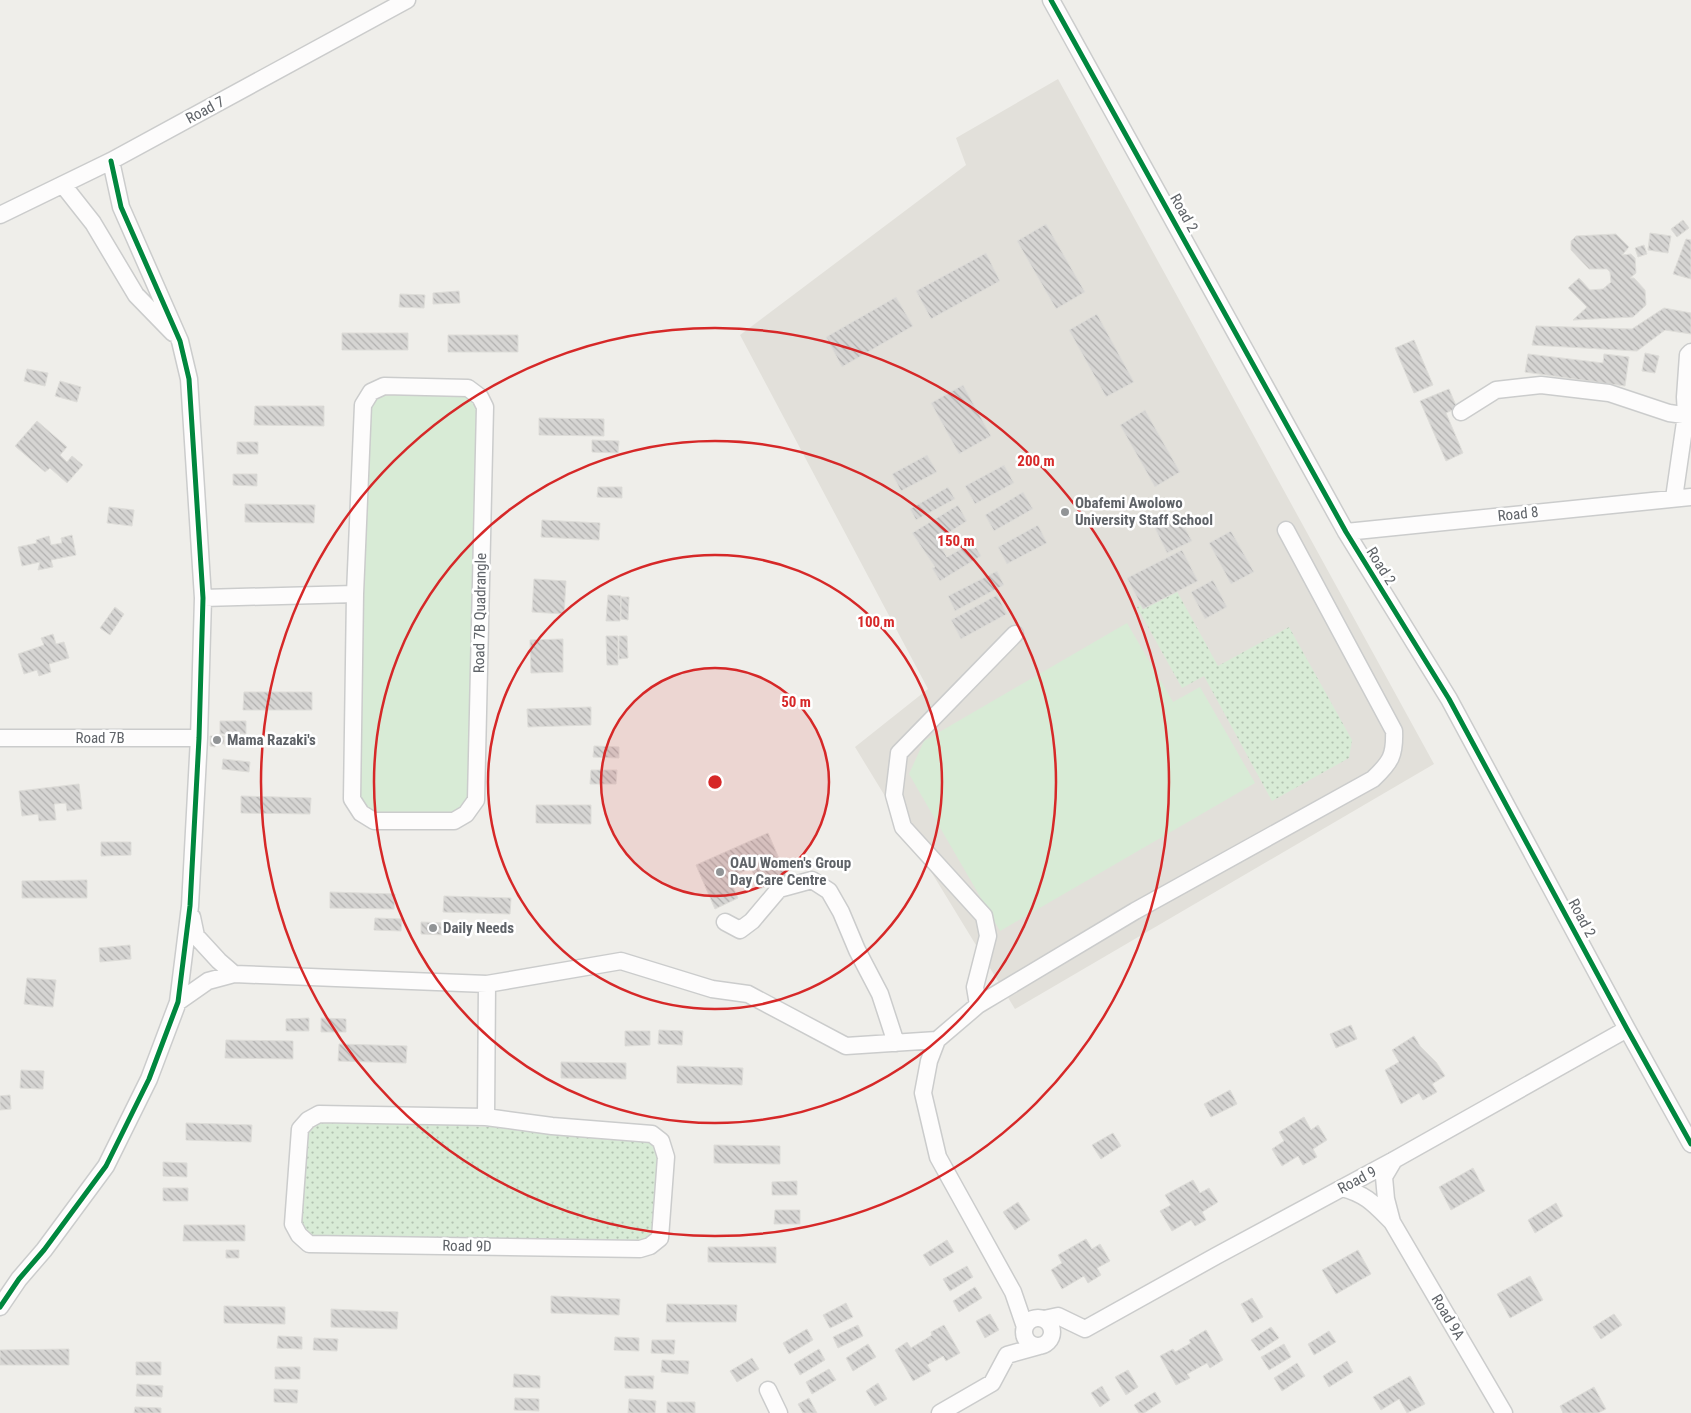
<svg xmlns="http://www.w3.org/2000/svg" width="1691" height="1413" font-family="'Roboto Condensed',sans-serif">
<style>
.education{fill:#e2e0da}
.grass{fill:url(#grass-dots)}
.pitch{fill:#d8ebd6}
.building{fill:url(#building-back-hatch);stroke:#deddd9}
.lines{fill:none;stroke-linecap:round;stroke-linejoin:round}
.minor-casing{stroke:#cbcccc;stroke-width:19}
.minor{stroke:#fdfcfc;stroke-width:16}
.cycleway-casing{stroke:#fff;stroke-width:8}
.cycleway{stroke:#00873e;stroke-width:5}
.ring{fill:none;stroke:#d62828;stroke-width:2.5}
.poi-dot{fill:#919496;stroke:#fff;stroke-width:2}
.labels{text-anchor:middle;stroke-width:5;stroke-linejoin:round;paint-order:stroke}
.street-label{font-size:15px;fill:#5f6368;stroke:#fff}
.poi-label{font-size:15px;font-weight:bold;fill:#5f6368;stroke:#fff;text-anchor:start}
.centre{fill:#d62828;stroke:#fff;stroke-width:2.5}
.ring-label{font-size:15px;text-anchor:middle;font-weight:bold;fill:#d62828;stroke:#fff;stroke-width:5;stroke-linejoin:round;paint-order:stroke}
</style>
<defs>
<pattern id="grass-dots" width="8" height="8" patternUnits="userSpaceOnUse" patternTransform="scale(1.25)"><rect width="8" height="8" fill="#d8ebd6"/><path d="M2 2h.1M6 6h.1" fill="none" stroke="#b2c2b1" stroke-width="1.8" stroke-linecap="round"/></pattern>
<pattern id="building-back-hatch" width="6" height="6" patternUnits="userSpaceOnUse" patternTransform="scale(1.25)"><rect width="6" height="6" fill="#d6d5d3"/><path d="M-1 5l2 2M0 0l6 6M5-1l2 2" fill="none" stroke="#b1b0af"/></pattern>
</defs>
<rect width="100%" height="100%" fill="#efeeea"/>
<!-- education -->
<path class="education" d="M1058 79 1434 764 1015 1009 855 747 928 689 740 335 966 165 956 138Z"/>
<!-- grass -->
<path class="grass" d="M1174 586 1218 666 1289 627 1352 740 1349 758 1272 801 1204 676 1182 688 1137 607Z
M320 1120 515 1128 653 1142 661 1155 655 1234 646 1242 318 1239 310 1236 302 1229 297 1214 305 1130Z"/>
<!-- pitch -->
<path class="pitch" d="M386 393 465 395 480 411 472 799 451 816 370 814 358 792 367 416 374 401Z
M1127 623 1173 702 1200 687 1255 783 1000 931 909 774 924 741Z"/>
<!-- building -->
<path class="building" d="M1683 220 1689 228 1677 237 1671 229Z
M1046 224 1085 292 1056 309 1017 241Z
M1650 233 1671 236 1668 253 1648 250Z
M1616 234 1629 247 1622 255 1631 254 1635 258 1636 273 1630 278H1634L1645 290 1646 305 1633 317 1573 320 1587 307 1568 288 1579 278 1590 290 1603 289 1611 282 1610 272 1607 269H1589L1571 250V241L1576 236Z
M1686 239 1691 240V279L1673 274Z
M1644 245 1647 254 1638 257 1635 248Z
M986 253 1000 281 931 319 916 291Z
M459 291 460 303 433 304V293Z
M400 294 425 295 424 308 399 307Z
M896 297 913 326 842 367 826 337Z
M1664 308 1691 313V334L1665 330 1637 351 1532 345 1536 326 1632 329Z
M1097 314 1134 382 1106 397 1069 330Z
M342 333H408V350H342Z
M448 335H518V352H448Z
M1414 340 1433 385 1414 393 1395 348Z
M1645 353 1659 356 1655 373 1642 371Z
M1528 354 1603 363 1604 354 1629 357 1625 386 1525 372Z
M27 369 48 373 45 386 24 381Z
M60 381 81 387 77 402 55 396Z
M963 385 991 436 959 454 931 403Z
M1449 389 1457 408 1446 413 1463 453 1446 461 1420 401Z
M255 406H324V426L254 425Z
M1145 410 1180 472 1155 487 1120 425Z
M539 418 604 419V436L539 435Z
M37 421 67 447 60 455 67 462 72 456 83 465 67 483 50 468 45 472 15 446Z
M592 440 619 441 618 453 592 452Z
M237 442H258V454H237Z
M927 455 937 472 901 491 892 474Z
M1004 465 1014 483 975 504 965 486Z
M233 474H257V486L233 485Z
M598 487H622V498L597 497Z
M948 487 955 499 916 520 910 509Z
M1023 492 1033 509 994 531 985 515Z
M245 504 315 505 314 523 245 522Z
M958 505 967 521 937 540 947 557 973 542 981 556 940 581 932 568 935 567 912 533Z
M109 507 134 510 132 526 107 523Z
M1176 512 1192 541 1167 553 1153 524Z
M542 520 600 523 599 540 541 537Z
M1038 525 1047 543 1007 564 998 547Z
M1231 531 1254 572 1231 584 1209 543Z
M72 535 76 555 51 560 53 567 38 570 40 562 22 566 18 547 37 543 36 540 49 536 51 545 62 543 61 538Z
M1182 550 1198 581 1143 609 1127 578Z
M997 571 1004 585 955 611 948 596Z
M534 579 566 581 564 614 532 612Z
M1213 580 1227 607 1205 619 1191 592Z
M608 595 621 596 620 621H606Z
M997 595 1007 614 961 639 951 620Z
M621 597H629L628 620 621 619Z
M115 607 124 614 110 635 100 628Z
M53 634 56 644 64 642 69 658 49 664 51 672 39 676 37 670 24 674 18 654 44 645 41 638Z
M606 636H618V665H607Z
M619 636H627L628 658 619 659Z
M563 639V672L531 673 530 640Z
M244 692H312V710H243Z
M591 707V725L528 727 527 709Z
M220 721H246V734H220Z
M210 736H224V744L216 743 215 747 210 746Z
M225 736 245 737 244 747 225 746Z
M594 746 619 747V758L593 757Z
M223 759 250 762 249 772 222 769Z
M591 770H617L616 784H590Z
M79 784 82 809 67 811 66 803 54 804 56 820 39 821 38 814 22 816 19 791Z
M241 796 311 798 310 814 241 813Z
M536 805H591V824L536 823Z
M768 833 787 877 760 889 751 868 729 878 738 898 715 909 696 865Z
M101 842H131V855L101 856Z
M87 880V898H22V881Z
M330 892 395 894 394 909 330 908Z
M444 896 511 898 510 914 443 912Z
M375 918 402 919 401 931 374 930Z
M421 922 446 923V935L421 934Z
M130 945 131 959 100 962 99 948Z
M27 978 56 980 53 1007 24 1004Z
M309 1018V1031H286V1019Z
M321 1018 346 1019V1032H321Z
M1351 1025 1357 1039 1336 1048 1330 1034Z
M659 1030 683 1031 682 1045 658 1044Z
M625 1031H650V1045L625 1046Z
M1414 1036 1420 1046 1436 1062 1445 1076 1432 1084 1437 1092 1423 1100 1419 1093 1401 1104 1385 1070 1399 1062 1392 1050Z
M226 1040 293 1041V1059L225 1058Z
M339 1044 407 1046 406 1063 338 1061Z
M561 1062 626 1063V1079L561 1078Z
M677 1066 743 1068 742 1085 677 1083Z
M21 1070 44 1071 43 1089 20 1088Z
M1230 1090 1237 1104 1211 1117 1204 1104Z
M10 1095 11 1109 0 1110V1096Z
M1304 1117 1311 1130 1318 1125 1327 1140 1313 1149 1317 1157 1303 1165 1298 1156 1282 1166 1272 1149 1284 1141 1279 1132Z
M186 1123 252 1125 251 1142 186 1140Z
M1113 1133 1121 1146 1101 1159 1092 1145Z
M714 1145 780 1146V1164L714 1163Z
M163 1162 187 1163V1177L163 1176Z
M1473 1168 1485 1191 1451 1210 1439 1187Z
M1193 1180 1200 1193 1209 1188 1218 1202 1202 1212 1206 1220 1195 1226 1191 1220 1172 1231 1160 1211 1171 1205 1165 1195Z
M797 1181V1195H772V1182Z
M163 1188H188V1201H163Z
M1018 1202 1030 1220 1015 1230 1003 1212Z
M1556 1203 1563 1216 1535 1233 1528 1220Z
M775 1210H800V1224H774Z
M184 1225H245V1241H183Z
M1086 1239 1092 1249 1100 1244 1110 1261 1097 1268 1101 1275 1088 1283 1084 1276 1062 1289 1051 1270 1062 1263 1058 1255Z
M947 1240 954 1252 930 1266 923 1255Z
M708 1247H776V1263L708 1262Z
M226 1250H239V1258H226Z
M1358 1250 1371 1274 1336 1294 1322 1270Z
M967 1266 973 1277 950 1291 943 1279Z
M1530 1276 1543 1300 1510 1318 1497 1294Z
M975 1287 982 1298 959 1312 953 1301Z
M551 1296 620 1299 619 1315 551 1313Z
M1252 1298 1263 1317 1252 1323 1241 1304Z
M846 1303 853 1317 830 1328 823 1315Z
M667 1304 737 1305 736 1322H666Z
M224 1306 285 1307V1324L224 1323Z
M331 1309 398 1312 397 1329 331 1327Z
M990 1314 999 1330 985 1338 976 1321Z
M1614 1314 1622 1325 1601 1339 1593 1327Z
M858 1325 863 1336 838 1348 833 1337Z
M944 1325 960 1353 946 1361 943 1356 927 1365 931 1371 913 1381 895 1350 907 1342 911 1348 932 1335 931 1332Z
M1271 1327 1279 1338 1259 1351 1251 1340Z
M807 1329 813 1340 789 1354 783 1343Z
M1206 1330 1223 1360 1210 1368 1207 1363 1187 1374 1190 1378 1176 1385 1160 1356 1173 1349 1175 1352 1191 1343 1189 1340Z
M1329 1331 1336 1342 1314 1355 1308 1344Z
M278 1336 302 1337V1349L277 1348Z
M615 1337 639 1338V1351L614 1350Z
M314 1338 338 1339 337 1351 313 1350Z
M652 1340H675L674 1354 651 1353Z
M868 1344 876 1357 853 1371 846 1358Z
M1284 1344 1291 1357 1269 1370 1261 1357Z
M69 1349V1365H0V1350Z
M819 1349 825 1360 800 1375 794 1364Z
M752 1358 759 1369 737 1382 730 1371Z
M662 1360 689 1361 688 1374 661 1372Z
M1347 1361 1353 1372 1329 1387 1323 1376Z
M136 1362H161V1375H136Z
M1297 1363 1305 1376 1282 1391 1274 1378Z
M275 1367H300V1379H275Z
M829 1369 836 1380 812 1394 806 1382Z
M1128 1370 1138 1387 1126 1395 1115 1377Z
M514 1374 540 1376V1388L513 1387Z
M625 1376H654L653 1389 625 1388Z
M1410 1376 1425 1404 1407 1413 1399 1399 1381 1410 1373 1397Z
M878 1383 887 1399 875 1406 866 1391Z
M137 1384 163 1386 162 1397 136 1396Z
M1102 1386 1110 1400 1100 1407 1091 1393Z
M1594 1387 1606 1409 1598 1413H1563L1560 1406Z
M274 1389 298 1390 297 1403 274 1402Z
M1155 1392 1161 1402 1144 1413H1139L1134 1405Z
M515 1398 539 1399V1411L514 1410Z
M809 1398 817 1413H803L798 1404Z
M629 1399 656 1401 655 1413H628Z
M667 1402H695V1413H667Z
M135 1407 161 1408V1413H134Z"/>
<g class="lines">
<!-- minor casing -->
<g class="minor-casing">
<path id="minor" d="M1051 0 1346 532 1449 699 1627 1029 1691 1144
M63 185 93 223 136 295 173 333
M0 215 111 161 407 0
M384 386 468 388 480 397 485 407 476 800 466 814 454 821H374L361 813 352 799 355 594 363 405 371 392Z
M1461 412 1496 390 1541 385 1609 393 1669 413 1691 416
M1674 498 1686 415 1685 397 1688 355 1691 352
M1346 532 1691 497
M203 598 355 594
M0 738H199
M192 917 196 936 219 961 234 974
M725 922 740 930 752 921 779 889 812 880 829 891 841 912 857 950 880 994 896 1043
M178 1002 208 981 234 974 487 984 621 961 712 989 748 994 846 1046 937 1040
M978 1005 975 987 988 936 984 916 903 827 894 795 899 753 1015 634
M319 1114 486 1117 552 1126 652 1134 661 1141 666 1157 660 1238 650 1246 640 1249 309 1244 299 1235 293 1224 300 1129 308 1120Z
M486 1117 487 984
M1342 1188C1366 1194 1375 1205 1392 1222L1504 1413
M1392 1222 1386 1199 1384 1177 1394 1160
M0 1307 19 1279 44 1250 106 1166 149 1079 178 1002 190 906 199 738 203 598 189 379 180 341 121 207 111 161
M1024 1332a14 14 0 1 1 28 0a14 14 0 1 1-28 0Z
M1044 1319 1058 1316 1085 1329
M1025 1327 1013 1292 938 1157 923 1093 929 1061 937 1040 978 1005 1135 911 1373 779C1391 762 1395 755 1394 731L1286 530
M1085 1329 1216 1256 1394 1160 1627 1029
M768 1390 779 1413
M940 1413 992 1383 1007 1355 1039 1346"/>
</g>
<!-- minor -->
<use href="#minor" class="minor"/>
<!-- cycleway casing -->
<g class="cycleway-casing">
<path id="cycleway" d="M1051 0 1346 532 1449 699 1627 1029 1691 1144
M0 1307 19 1279 44 1250 106 1166 149 1079 178 1002 190 906 199 738 203 598 189 379 180 341 121 207 111 161"/>
</g>
<!-- cycleway -->
<use href="#cycleway" class="cycleway"/>
</g>
<!-- distance rings -->
<circle cx="715" cy="782" r="114" fill="#d62828" fill-opacity=".12"/>
<g class="ring">
<circle cx="715" cy="782" r="114"/>
<circle cx="715" cy="782" r="227"/>
<circle cx="715" cy="782" r="341"/>
<circle cx="715" cy="782" r="454"/>
</g>
<!-- markers -->
<g class="poi-dot">
<circle cx="1065" cy="512" r="5"/>
<circle cx="217" cy="740" r="5"/>
<circle cx="720" cy="872" r="5"/>
<circle cx="433" cy="928" r="5"/>
</g>
<g class="labels">
<!-- street labels -->
<g class="street-label">
<text transform="translate(205 110) rotate(-28)" y="5">Road 7</text>
<text transform="translate(1184 213) rotate(61)" y="5">Road 2</text>
<text transform="translate(1518 514) rotate(-6)" y="5">Road 8</text>
<text transform="translate(1381 566) rotate(58)" y="5">Road 2</text>
<text transform="translate(480 613) rotate(-89)" y="5">Road 7B Quadrangle</text>
<text x="100" y="743">Road 7B</text>
<text transform="translate(1582 918) rotate(62)" y="5">Road 2</text>
<text transform="translate(1357 1180) rotate(-28)" y="5">Road 9</text>
<text transform="translate(467 1246) rotate(1)" y="5">Road 9D</text>
<text transform="translate(1448 1317) rotate(59)" y="5">Road 9A</text>
</g>
<!-- poi labels -->
<g class="poi-label">
<text x="1075" y="508">Obafemi Awolowo<tspan x="1075" dy="17">University Staff School</tspan></text>
<text x="227" y="745">Mama Razaki's</text>
<text x="730" y="868">OAU Women's Group<tspan x="730" dy="17">Day Care Centre</tspan></text>
<text x="443" y="933">Daily Needs</text>
</g>
</g>
<circle cx="715" cy="782" r="8" class="centre"/>
<g class="ring-label">
<text x="1036" y="466">200 m</text>
<text x="956" y="546">150 m</text>
<text x="876" y="627">100 m</text>
<text x="796" y="707">50 m</text>
</g>
</svg>
